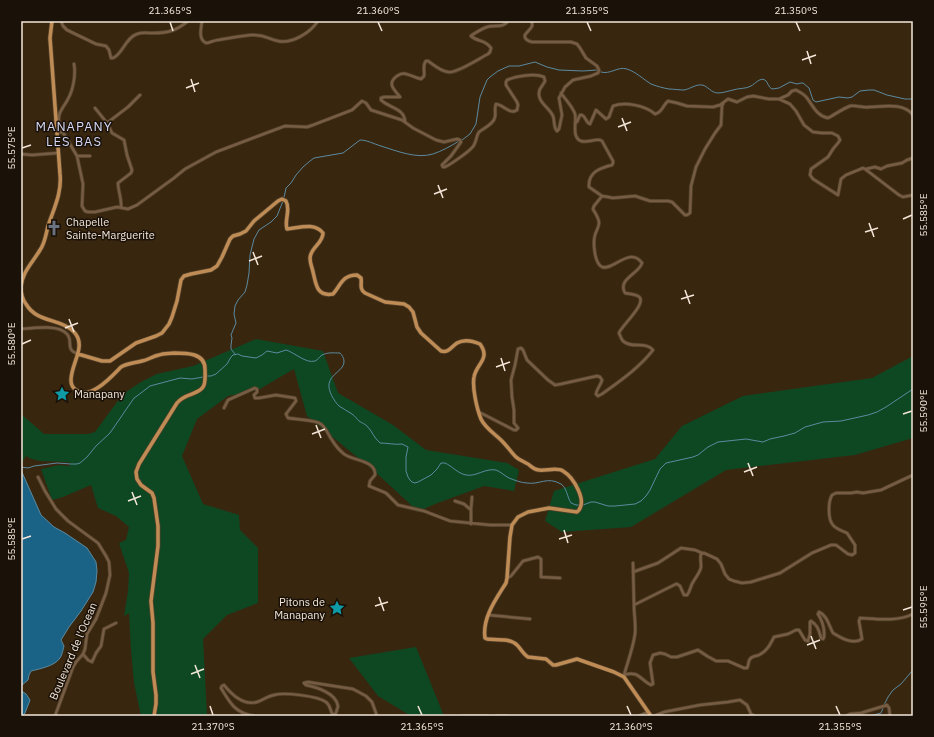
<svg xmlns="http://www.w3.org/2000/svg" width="934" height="737" font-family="'IBM Plex Sans',sans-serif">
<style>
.green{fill:#0e4823}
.water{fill:#1a6286;stroke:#5b8a9f}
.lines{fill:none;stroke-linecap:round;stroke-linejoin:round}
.stream{stroke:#5b8a9f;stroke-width:1}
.minor-casing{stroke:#53412b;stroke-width:4}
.major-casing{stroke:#53412b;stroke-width:5}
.minor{stroke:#755c42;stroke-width:2.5}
.major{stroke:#bf8c55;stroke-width:3.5}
.ticks{fill:none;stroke:#f4e7da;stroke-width:1.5}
.labels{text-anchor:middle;stroke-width:3;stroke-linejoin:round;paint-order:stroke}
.poi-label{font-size:11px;fill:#f4e7da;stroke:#1a1108;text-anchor:start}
.street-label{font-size:11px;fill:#f4e7da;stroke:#1a1108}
.quarter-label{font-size:13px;letter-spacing:1px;fill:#d4d8f5;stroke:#1a1108}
.neatline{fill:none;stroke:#f4e7da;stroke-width:1.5}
.ticks-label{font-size:10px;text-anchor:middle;fill:#f4e7da}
</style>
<rect width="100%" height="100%" fill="#39260f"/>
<!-- green -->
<path class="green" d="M256 339 323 351 338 393 393 425 426 450 507 463 519 470 514 491 484 486 435 504 417 512 409 503 374 471 307 416 294 369 258 390 228 396 197 419 182 456 203 504 239 515 240 530 258 548V603L227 615 203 639 207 716H141L134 683 131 650 129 613 124 616 128 591 129 573 119 543 126 540 129 527 116 516 98 508 91 485 63 497 52 500 41 469 59 465 69 466 71 463C57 460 37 464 26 456L21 464 23 453 21 451V414L44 434H88L95 432 123 394 141 382 157 374 193 366Z
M913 356V438L855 455 726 470 631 527 562 532 545 521 554 491 655 459 682 426 743 396 872 378Z
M416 647 444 716H411L378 696 349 658Z"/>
<!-- water -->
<path class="water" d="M21 470 41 515 54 527 65 533 87 548 96 562 97 571 96 582 93 592 81 611 69 627 61 640 64 646C63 650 62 655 60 658 55 666 39 669 31 671L29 675 28 680 22 685 21 688Z
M21 690 23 692 26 694 30 700 25 713 22 716H21Z"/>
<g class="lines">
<!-- stream -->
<path class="stream" d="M601 72C610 75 618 66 627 69 636 72 643 79 651 84 656 86 663 88 669 89 673 89 679 90 684 90 690 89 696 84 702 85 708 86 711 93 718 93 723 93 728 91 733 90 739 88 746 89 751 86 755 84 760 77 765 80 768 82 768 87 772 89L779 88 790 82 797 84 801 83H803L809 88 813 100 816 102 839 97 848 98 852 97 860 91 869 90H874L887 95 905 99H913
M462 140 470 134 476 124 480 97 487 80 490 77 498 71 509 66H519L535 62 547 67 559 70 583 71 597 70
M284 197 285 193 286 188 291 183 296 175 303 167 310 161 314 158 343 153 360 140C367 140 374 144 381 146 397 151 416 159 433 154 442 151 451 146 459 141
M235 354 231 349V345L232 338 231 335 233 330 236 323 234 314 235 306 238 300 245 292 247 285 249 273 250 255 254 239 259 230 271 222 277 216 283 201
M207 376H211L216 374 227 364 231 357 233 355 238 354 242 356 256 358 262 355 267 351 277 353 286 350C294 352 306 364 315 361 318 360 319 357 322 355 328 352 334 353 340 353 342 355 344 358 344 361 345 370 330 374 329 384 328 391 334 401 339 406 343 409 348 411 352 414 355 416 357 419 359 421 362 423 365 424 367 426 372 431 374 438 380 443 388 443 395 445 402 444L408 447 406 457V471L408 477 410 480 412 482 415 483 418 482 431 475 437 469 441 463H445C452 466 457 473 466 475 476 477 485 468 496 470 501 472 505 476 509 478 514 480 522 483 527 483 540 485 547 476 561 484 567 488 567 497 571 503L576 505H580
M21 467 28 468 34 466 57 463 71 464H77L80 463 87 457 96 446 110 433 134 398 137 396 150 386 180 378 192 379 203 377
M583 505 591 502H595L608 506H615L635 504 641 501 646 496 650 490 660 469 666 463 693 457 698 455 708 447 718 442 746 439 763 442 770 439 784 436 795 433 805 427 823 422 841 421 868 415 877 412 886 407 913 389
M884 705 888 697 893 690 901 684 913 670
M870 716 881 713 883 708"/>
<!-- minor casing -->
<g class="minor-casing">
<path id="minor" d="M61 21 63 26 67 30 96 44 106 46 109 50 111 58H113C123 54 125 38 137 34 142 32 148 33 153 33 168 33 176 31 188 21
M202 21C201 29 198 39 206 43 210 43 214 40 218 40 229 38 240 36 251 35 265 34 267 39 278 41 292 44 310 33 318 21
M561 93C565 99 573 107 575 114 577 122 571 137 581 141 587 143 594 139 600 140L602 141 613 161V163L612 165C600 168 588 172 589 187L602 196 608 197 613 198 635 196 650 201H668L672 202 685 215H687L690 213 691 186 696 167 705 149 715 133 721 125 722 105 723 104
M779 99 788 95 792 91 796 90C800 92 804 94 807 98 813 106 817 116 828 118 834 115 844 108 850 106 856 105 863 108 869 107 883 107 903 102 913 115
M95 108 107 123 112 133 124 140 127 155 132 170 131 173 118 183C118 191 122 199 121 207
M405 121C404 108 389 108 381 100V98L384 97H400C395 90 386 84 397 76 400 74 403 73 406 74 411 75 416 78 421 79L424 76C425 71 422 65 426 61H428C434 65 440 71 448 72 456 74 480 58 488 54L490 52 491 48C485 39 477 42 471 36L472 35C477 32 481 29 487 27 494 24 503 29 508 21
M107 123 128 107 140 95
M575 123 577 122 580 115H582C586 117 586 123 590 124L596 110 606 119 609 117 613 106C625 101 646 106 655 114 663 112 662 106 668 101L677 103 687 106 713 107 720 105 728 99 737 102 747 97 753 96 769 99H779L790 104 796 111 804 125 813 132 822 133H832L838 136 840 140 838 143 833 149 828 157 811 169 810 175 813 179 838 195 841 179 846 175 863 168 865 169 899 195 903 197 913 195
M57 132H62L64 134 77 156 83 184 82 206 85 211 88 212H95L117 207 128 209 137 205 174 178 185 169 216 152 285 126 307 127 313 125 352 110 362 101 366 103 371 110 402 120 413 128 436 140 444 142 457 139 460 140 461 142 451 156 442 165 443 167H445C451 164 472 150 474 145 477 140 476 136 479 132 484 128 494 124 495 117 496 112 494 109 496 104 504 105 510 115 517 110L518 105 517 102 506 85V82L507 80C516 76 535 73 544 77L545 81C544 83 542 86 540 89 535 101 549 107 553 116 555 121 553 127 557 131L559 129 562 115 559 98 565 87 573 80 591 76 598 73 599 70 597 66 586 58 580 48 577 44 571 42H532C528 41 524 39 525 35 528 30 535 27 531 21
M60 132C60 127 58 121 59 116 60 110 65 105 68 99 73 90 76 75 74 64
M21 154 32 155 58 153
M77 156H90
M866 169 875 167 881 169 887 166 902 163 907 160 913 158
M21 329C32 328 59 324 67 334 74 342 64 349 78 354
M224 408 228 400 255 388 257 389V392L254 395 255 398H259L276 395 295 398 296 401 286 414 288 418C294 419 315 420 319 423 326 426 328 435 332 440 335 445 339 450 344 454 353 461 376 460 375 475L370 481 369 486 386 493 398 505 424 511 450 521 490 525H512
M479 412 514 430H516L518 428 514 423V410L512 397 511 380 515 365 518 349 521 348 523 350 527 360 548 380 555 385 561 384 597 376 600 377 602 380C601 385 597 388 596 394L598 396 602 394C620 381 639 368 653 350 646 341 631 349 623 341 621 339 620 335 619 333 622 325 649 302 638 296 634 294 629 294 625 293 617 279 639 274 642 263 630 246 613 271 602 267 594 263 593 242 595 235 596 231 599 227 599 223 599 218 595 213 593 209L594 206 602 196
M38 477 45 491 56 509 68 521 98 543 106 556 109 562 110 575 106 593 96 619 87 634 85 649 83 654 76 662 73 667 55 716
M455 501 464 504 471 510V524
M471 509 472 497
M633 563 634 605
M633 572 658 563 681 548 695 550 702 553
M507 578 511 576 523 561 538 557 541 559V577L560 578
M488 615 530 619
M83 654 88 660 92 662 96 653 101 646 104 629 116 623
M624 675C639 670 640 680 651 685L653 684 650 663 653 655 660 653 665 654 671 657H677L698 650 707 656 716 661H728L744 668H747C749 665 748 661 750 659 752 656 757 656 759 655 767 651 770 645 774 637L788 634 796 630H799L805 640 808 641 810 634V622L811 621C818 625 819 631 821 638L823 639 824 637C825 628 823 622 818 614L819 612C827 615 829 626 833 633 841 638 853 645 862 639L859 621 860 618C877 619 897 622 913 614
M624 677V675C628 661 633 648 635 634 636 624 634 615 634 605L676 584H677L680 586 684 595H687C690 592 690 588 692 584 695 578 700 573 701 567 701 562 700 558 701 554L704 553 717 559 721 564 725 574 729 579 734 581 742 583 751 582 780 573 812 553 831 545H836L848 554 852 555 855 553V545L847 533C834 528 829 525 829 510 829 504 829 500 832 495L836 493H851L857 492 863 493 881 490 913 475
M254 716C235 713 230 703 221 688L222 686 224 685C232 695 243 706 257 702 263 700 268 696 274 695 284 692 318 696 326 702 331 706 330 711 333 715L336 713C336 712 338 707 338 706 336 693 316 687 306 685L304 683 308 682 353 689 366 696 372 702 377 716
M462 716H488
M497 716H508
M639 716 648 712
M654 716 664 712 700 705 728 702 740 700 747 705 751 714 754 716
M846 716 850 714 861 713 884 706 887 705 889 708 890 716"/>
</g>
<!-- major casing -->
<g class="major-casing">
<path id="major" d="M52 21 50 38 60 174C62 193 54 208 48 226 46 234 45 243 40 250 33 262 22 272 21 287 21 293 22 299 26 304 37 323 60 318 73 331 88 345 71 363 71 380 71 384 73 388 76 390 90 401 112 376 121 367 128 363 135 363 142 361 148 360 153 356 159 355 164 353 169 354 174 353 187 353 205 353 205 369 205 375 206 383 203 387 198 395 185 393 177 403L139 464 136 472 137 479 141 485 152 493 154 498 158 526V546L151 601 153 623V672L156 695V704L154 716
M78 354 102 361H110L136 343 156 336 162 333 169 324 172 317 177 301 181 280 184 276 191 274 211 270 217 266 222 257 230 239 233 236 240 234 246 231 254 221 278 201 282 199 286 201C291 210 284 220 287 229 299 228 314 222 323 233 323 242 314 246 311 254 308 260 312 266 313 272 316 283 316 297 333 294 341 285 342 275 357 275L361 278C362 284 359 289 365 293L385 302 404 304 409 307 413 312 417 327 421 333 441 351C449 353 451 347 457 343 464 339 473 341 480 344 491 359 476 364 474 377 472 388 477 409 481 419 485 428 495 434 502 441 507 446 511 452 516 457 519 460 523 461 526 463 531 465 533 470 539 470 546 471 557 467 563 471 573 477 589 502 577 512L549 508 528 512 518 517 512 525 510 537 507 578 506 583C496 599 482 618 485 638L487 639C496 640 510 638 517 645 521 649 523 654 528 657L546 659 553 665H556L577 659 614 672 624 677 651 716"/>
</g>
<!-- minor -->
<use href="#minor" class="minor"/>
<!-- major -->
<use href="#major" class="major"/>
</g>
<!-- ticks -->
<path class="ticks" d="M170 22 173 31M378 22 382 31M587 22 591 31M796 22 800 31M807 51 811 64M802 60 816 55M191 79 195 92M186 88 199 83M622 118 627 131M618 127 631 122M22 148 31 145M438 185 443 198M434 194 447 189M903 219 912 215M869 223 874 237M865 232 878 228M253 252 258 265M249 261 262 256M685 290 690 304M681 299 694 295M69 319 74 332M65 328 78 323M22 344 31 340M501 358 505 371M496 367 510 362M903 414 912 411M316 425 321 438M312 434 325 429M748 463 753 476M744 472 757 467M132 492 137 505M128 501 141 496M564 530 568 543M22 539 31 536M559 539 572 535M379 597 384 611M375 606 388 602M903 610 912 607M811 636 816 649M807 645 820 640M195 665 200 678M191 674 204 669M210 706 213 715M418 706 422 715M627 706 631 715M836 706 840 715"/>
<!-- icons -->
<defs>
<g id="church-bare" transform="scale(1.2)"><path d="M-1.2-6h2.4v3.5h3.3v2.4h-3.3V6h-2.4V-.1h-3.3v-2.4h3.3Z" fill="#6b7280" stroke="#1a1108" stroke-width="2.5" paint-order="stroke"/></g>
<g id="sight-bare" transform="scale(1.2)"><path d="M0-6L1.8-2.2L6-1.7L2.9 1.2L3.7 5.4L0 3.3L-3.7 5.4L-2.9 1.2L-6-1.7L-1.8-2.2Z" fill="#0f9aa8" stroke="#1a1108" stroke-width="2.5" paint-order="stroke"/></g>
</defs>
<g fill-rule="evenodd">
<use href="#church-bare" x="54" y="228"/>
<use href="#sight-bare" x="62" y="394"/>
<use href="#sight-bare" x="337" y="608"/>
</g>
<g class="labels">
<!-- poi labels -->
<g class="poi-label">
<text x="66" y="226">Chapelle<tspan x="66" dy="13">Sainte-Marguerite</tspan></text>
<text x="74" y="398">Manapany</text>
<text x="325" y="606" text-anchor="end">Pitons de<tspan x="325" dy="13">Manapany</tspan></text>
</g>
<!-- street labels -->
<g class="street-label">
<text transform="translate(73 651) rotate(-67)" y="4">Boulevard de l'Ocean</text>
</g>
<!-- quarter labels -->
<g class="quarter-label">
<text x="74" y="131">MANAPANY<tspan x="74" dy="15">LES BAS</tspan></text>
</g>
</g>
<!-- border -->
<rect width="934" height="737" fill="none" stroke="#1a1108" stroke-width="44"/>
<rect x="22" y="22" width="890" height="693" class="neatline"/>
<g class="ticks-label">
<text x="170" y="14">21.365°S</text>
<text x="378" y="14">21.360°S</text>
<text x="587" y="14">21.355°S</text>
<text x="796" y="14">21.350°S</text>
<text transform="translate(11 148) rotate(-90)" y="4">55.575°E</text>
<text transform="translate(923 215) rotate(-90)" y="4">55.585°E</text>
<text transform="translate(11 344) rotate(-90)" y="4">55.580°E</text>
<text transform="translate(923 411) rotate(-90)" y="4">55.590°E</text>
<text transform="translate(11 539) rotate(-90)" y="4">55.585°E</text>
<text transform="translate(923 607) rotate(-90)" y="4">55.595°E</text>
<text x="213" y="730">21.370°S</text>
<text x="422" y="730">21.365°S</text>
<text x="631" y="730">21.360°S</text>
<text x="840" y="730">21.355°S</text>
</g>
</svg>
